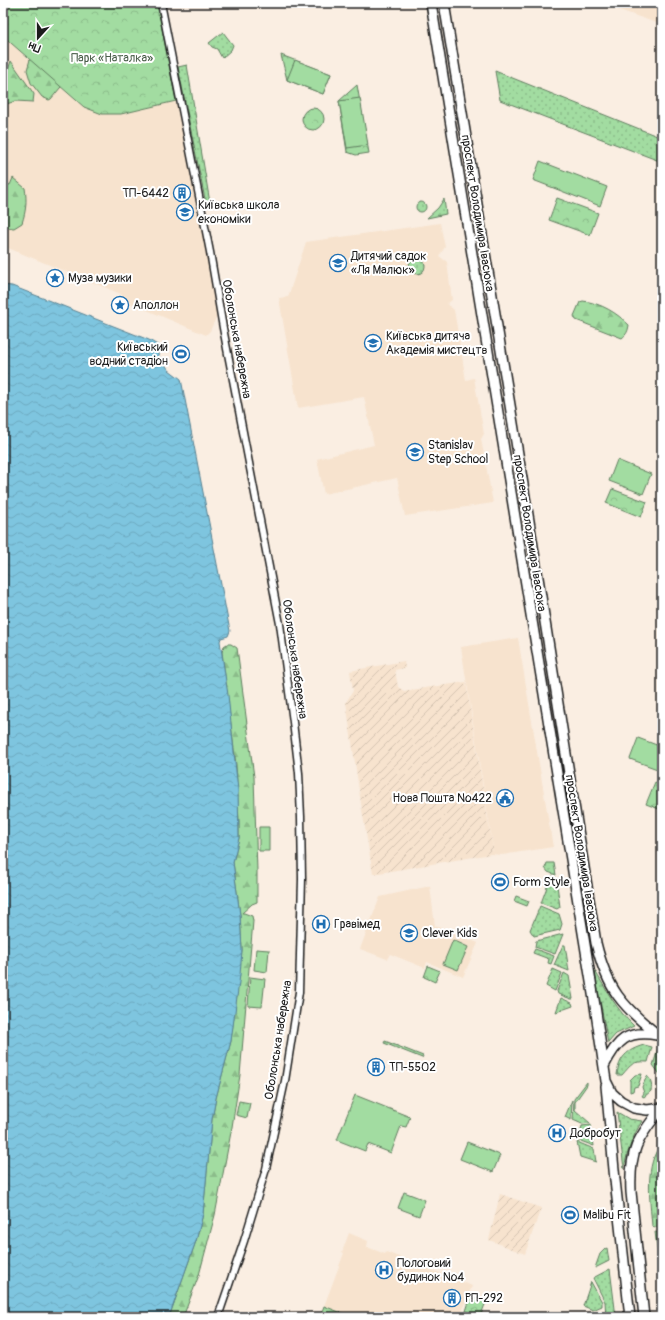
<svg xmlns="http://www.w3.org/2000/svg" width="665" height="1320" font-family="Pangolin,sans-serif">
<style>
.built{fill:#f7e3ce}
.industrial{fill:url(#industrial-furrows)}
.grass{fill:url(#grass-dots);stroke:#5f7c5e}
.forest{fill:url(#forest-firs);stroke:#5f7c5e}
.park{fill:url(#park-crowns);stroke:#5f7c5e}
.pitch{fill:#a2dca1;stroke:#5f7c5e}
.water{fill:url(#water-waves);stroke:#578191}
.lines{fill:none;stroke-linecap:round;stroke-linejoin:round}
.street-casing{stroke:#1c1c1c;stroke-width:9}
.secondary-casing{stroke:#1c1c1c;stroke-width:12}
.street{stroke:#fff;stroke-width:6}
.secondary{stroke:#fff;stroke-width:9}
.labels{text-anchor:middle;stroke-width:4;stroke-linejoin:round;paint-order:stroke}
.park-label{font-size:12px;fill:#4b5f4b;stroke:#fff}
.poi-label{font-size:12px;fill:#1c1c1c;stroke:#fff;text-anchor:start}
.street-label{font-size:12px;fill:#1c1c1c;stroke:#fff}
</style>
<defs>
<pattern id="industrial-furrows" width="10" height="10" patternUnits="userSpaceOnUse"><rect width="10" height="10" fill="#f7e3ce"/><path d="M-1 1l2-2M0 10L10 0M9 11l2-2" fill="none" stroke="#d3c2b0"/></pattern>
<pattern id="grass-dots" width="8" height="8" patternUnits="userSpaceOnUse"><rect width="8" height="8" fill="#a2dca1"/><path d="M2 2h.1M6 6h.1" fill="none" stroke="#8bbc8a" stroke-width="1.8" stroke-linecap="round"/></pattern>
<pattern id="forest-firs" width="22" height="20" patternUnits="userSpaceOnUse"><rect width="22" height="20" fill="#a2dca1"/><path d="M5 1l3.5 6h-7zM16 11l3.5 6h-7z" fill="#8bbc8a"/></pattern>
<pattern id="park-crowns" width="20" height="18" patternUnits="userSpaceOnUse"><rect width="20" height="18" fill="#a2dca1"/><path d="M2 6a3 3 0 1 1 6 0M12 15a3 3 0 1 1 6 0" fill="none" stroke="#8bbc8a"/></pattern>
<pattern id="water-waves" width="16" height="10" patternUnits="userSpaceOnUse"><rect width="16" height="10" fill="#7ec5df"/><path d="M0 5q4-4 8 0t8 0" fill="none" stroke="#6ca9bf"/></pattern>
</defs>
<rect width="100%" height="100%" fill="#faeee2"/>
<filter id="ink" filterUnits="userSpaceOnUse"><feTurbulence type="fractalNoise" baseFrequency=".025" numOctaves="2"/><feDisplacementMap in="SourceGraphic" scale="8" xChannelSelector="R" yChannelSelector="G"/><feConvolveMatrix kernelMatrix="1 2 1 2 8 2 1 2 1" color-interpolation-filters="sRGB"/></filter>
<g filter="url(#ink)">
<!-- built -->
<path class="built" d="M612 3H662V25L611 7Z
M3 36 84 107 121 114 176 101 218 313 210 331 206 335 123 300 121 294 3 246Z
M440 223 445 247 439 256 447 262 452 300 447 304 454 310 466 380 474 378 484 434 481 439 493 503 405 516 397 478 324 494 317 459 374 445 364 397 298 408 279 298 288 297 306 242Z
M518 638 553 847 502 855 491 854 493 848 461 647Z
M430 886 435 926 478 943 463 977 427 962 425 968 390 954 387 959 360 949 380 897Z
M349 1233 368 1241 367 1247 385 1254 386 1252 472 1286 461 1314 468 1317H352L324 1306 344 1253 342 1252Z"/>
<!-- industrial -->
<path class="industrial" d="M404 661 405 668 395 670 398 687 404 691 466 682 488 820 493 848 491 854 373 874 362 810 346 702 353 691 350 671Z
M500 1194 541 1208 525 1254 489 1240Z"/>
<!-- grass -->
<path class="grass" d="M223 32 233 45 231 50 222 58 217 49 212 47 209 43Z
M187 65 210 203 206 204 178 67Z
M495 71 662 138V162L500 100Z
M444 199 446 214 427 218 438 208Z
M416 207a5 5 0 1 1 10 0a5 5 0 1 1-10 0Z
M409 266a8 8 0 1 1 16 0a8 8 0 1 1-16 0Z
M547 863H554L556 875 548 872 545 868Z
M551 876 556 878 560 907 557 909 541 903Z
M516 896 529 901 527 906 514 901Z
M540 906 559 914 562 924 560 930 534 936 530 930Z
M563 934 555 954 535 947 536 941Z
M563 945H565L569 971 554 965Z
M535 949 554 956 551 964 548 963 549 959 533 953Z
M553 969 562 973 555 991 546 986Z
M594 969C606 990 617 1010 634 1026L616 1034 608 1043Z
M564 973 569 976 573 999H571L558 994 557 991Z
M561 998 572 1003 573 1006 556 1012Z
M385 1041 423 1056 422 1058 384 1043Z
M644 1045 652 1047 648 1062C632 1061 632 1064 622 1075H617C619 1057 627 1050 644 1045Z
M658 1049 662 1051V1092L660 1089 662 1077 653 1065Z
M642 1074 638 1086 634 1087 633 1091 630 1092V1080L635 1075Z
M647 1076C652 1081 652 1084 651 1091L644 1097 642 1096 644 1093 642 1087Z
M587 1082V1085L575 1102V1110L590 1123 582 1124 573 1120 574 1099Z
M572 1100 571 1120 565 1117Z
M617 1112 629 1119 642 1121C633 1136 627 1151 624 1169Z
M591 1125 594 1146 578 1140 582 1126Z
M577 1142 594 1149 596 1162 580 1157Z
M655 1232 662 1233V1285Z
M607 1248 609 1261 595 1268 600 1254 605 1249Z
M610 1269 616 1317H606L605 1302 593 1278Z
M591 1282 602 1302V1306L593 1310 583 1306Z"/>
<!-- forest -->
<path class="forest" d="M46 3 74 71 51 99 49 100 42 97 31 83 27 70Z
M11 61 34 94 33 102 16 101 3 105V85Z
M13 178 25 188C27 201 26 211 22 223L14 228 3 227V183L10 185Z
M583 301C601 303 617 313 629 325 628 331 627 334 622 338L576 320 574 316 580 302Z
M227 644H231L237 648 254 777 257 871V902L252 904 242 913H244L252 916 253 921 240 1075 232 1127 215 1215 199 1275 183 1317H169L196 1241 203 1214 212 1119 216 1098 231 1041 242 950 240 915 233 862 239 838V822L236 765 222 652 224 646Z
M662 1143V1229L652 1226C650 1200 644 1164 662 1143Z"/>
<!-- park -->
<path class="park" d="M3 3H157L176 101 121 114H102L84 107 3 36Z
M281 55 331 74 323 94 287 80Z
M357 85 369 153 356 155 347 152 339 101Z
M302 119a11 11 0 1 1 22 0a11 11 0 1 1-22 0Z
M557 198 598 213 590 235 549 220Z
M612 489 647 502 641 517 606 503Z
M655 782 662 785V810L646 804Z
M428 966 440 971 435 982 424 977Z
M239 1101 250 1103 247 1118 236 1115Z
M471 1296 486 1302 480 1317 466 1311Z
M324 1306 352 1317H320Z"/>
<!-- pitch -->
<path class="pitch" d="M295 60 331 74 323 94 287 80Z
M360 98 368 145 347 148 339 101Z
M540 161 607 187 600 206 533 180Z
M617 460 651 474 643 494 609 481Z
M638 738 662 747V766L660 770 630 759Z
M259 827H269V851H259Z
M453 940 468 947 458 970 443 964Z
M256 949 269 950 267 972 254 970Z
M250 977 265 979 262 1007 248 1006Z
M355 1095 410 1117 406 1127 401 1126 391 1153 368 1144 365 1151 337 1140Z
M467 1142 500 1155 493 1172 460 1159Z
M404 1192 425 1200 419 1216 398 1208Z"/>
<!-- water -->
<path class="water" d="M3 285 12 286 149 340 159 346 158 355 160 358 169 370 181 379 230 631 228 636 221 638 220 641 228 695 238 790 239 838 233 862 240 915 242 950 240 975 231 1041 216 1098 212 1119 203 1214 196 1241 169 1317H3Z"/>
<g class="lines">
<!-- street casing -->
<g class="street-casing">
<path id="street" d="M161 3 210 252 223 328 280 624 293 722 299 773 301 817 302 879 299 992 285 1081 266 1169 244 1241 218 1317"/>
</g>
<!-- secondary casing -->
<g class="secondary-casing">
<path id="secondary" d="M431 3 595 1006 606 1081 612 1093 621 1101 634 1108 647 1110 662 1108
M444 3 529 521 596 943C607 989 622 1006 658 1035
M604 1066C617 1040 627 1030 657 1035
M606 1086 615 1180 630 1317
M644 1317 631 1192C629 1152 637 1138 662 1108"/>
</g>
<!-- street -->
<use href="#street" class="street"/>
<!-- secondary -->
<use href="#secondary" class="secondary"/>
</g>
</g>
<!-- icons -->
<defs>
<g id="building-ring" transform="scale(0.9)"><circle r="9.5" fill="#fff" stroke="#1f6fb2" stroke-width="1.5"/><path d="M-4-6H4V6H1V3H-1V6H-4ZM-2.5-4.3h1.7v1.8h-1.7ZM.8-4.3h1.7v1.8H.8ZM-2.5-1h1.7V.8h-1.7ZM.8-1h1.7V.8H.8Z" fill="#1f6fb2"/></g>
<g id="university-ring" transform="scale(0.9)"><circle r="9.5" fill="#fff" stroke="#1f6fb2" stroke-width="1.5"/><path d="M0-5L7-2L0 1L-7-2ZM-4 1L0 2.5L4 1V4Q0 6-4 4Z" fill="#1f6fb2"/></g>
<g id="school-ring" transform="scale(0.9)"><circle r="9.5" fill="#fff" stroke="#1f6fb2" stroke-width="1.5"/><path d="M0-5L7-2L0 1L-7-2ZM-4 1L0 2.5L4 1V4Q0 6-4 4Z" fill="#1f6fb2"/></g>
<g id="sight-ring" transform="scale(0.9)"><circle r="9.5" fill="#fff" stroke="#1f6fb2" stroke-width="1.5"/><path d="M0-6L1.8-2.2L6-1.7L2.9 1.2L3.7 5.4L0 3.3L-3.7 5.4L-2.9 1.2L-6-1.7L-1.8-2.2Z" fill="#1f6fb2"/></g>
<g id="stadium-ring" transform="scale(0.9)"><circle r="9.5" fill="#fff" stroke="#1f6fb2" stroke-width="1.5"/><path d="M0-5a6.5 5 0 1 0 0 10a6.5 5 0 1 0 0-10ZM-3.5-1.8h7v3.6h-7Z" fill="#1f6fb2"/></g>
<g id="civic-ring" transform="scale(0.9)"><circle r="9.5" fill="#fff" stroke="#1f6fb2" stroke-width="1.5"/><path d="M-.6-6.5H3V-4.5H.6V-3L4-1V1h2V6H-6V1h2V-1L-.6-3ZM-1.2 2.5V6h2.4V2.5Z" fill="#1f6fb2"/></g>
<g id="hospital-ring" transform="scale(0.9)"><circle r="9.5" fill="#fff" stroke="#1f6fb2" stroke-width="1.5"/><path d="M-5-5h3v3.5h4V-5h3V5h-3V1.5h-4V5h-3Z" fill="#1f6fb2"/></g>
</defs>
<g fill-rule="evenodd">
<use href="#building-ring" x="182" y="193"/>
<use href="#university-ring" x="185" y="212"/>
<use href="#school-ring" x="338" y="263"/>
<use href="#sight-ring" x="55" y="278"/>
<use href="#sight-ring" x="120" y="305"/>
<use href="#school-ring" x="373" y="343"/>
<use href="#stadium-ring" x="181" y="354"/>
<use href="#school-ring" x="415" y="452"/>
<use href="#civic-ring" x="505" y="798"/>
<use href="#stadium-ring" x="500" y="882"/>
<use href="#hospital-ring" x="321" y="924"/>
<use href="#school-ring" x="409" y="933"/>
<use href="#building-ring" x="376" y="1067"/>
<use href="#hospital-ring" x="557" y="1133"/>
<use href="#stadium-ring" x="570" y="1215"/>
<use href="#hospital-ring" x="384" y="1270"/>
<use href="#building-ring" x="452" y="1298"/>
</g>
<g class="labels">
<!-- park labels -->
<g class="park-label">
<text x="112" y="62">Парк «Наталка»</text>
</g>
<!-- poi labels -->
<g class="poi-label">
<text x="169" y="197" text-anchor="end">ТП-6442</text>
<text x="198" y="209">Київська школа<tspan x="198" dy="14">економіки</tspan></text>
<text x="351" y="260">Дитячий садок<tspan x="351" dy="14">«Ля Малюк»</tspan></text>
<text x="68" y="282">Муза музики</text>
<text x="133" y="309">Аполлон</text>
<text x="386" y="340">Київська дитяча<tspan x="386" dy="14">Академія мистецтв</tspan></text>
<text x="168" y="351" text-anchor="end">Київський<tspan x="168" dy="14">водний стадіон</tspan></text>
<text x="428" y="449">Stanislav<tspan x="428" dy="14">Step School</tspan></text>
<text x="492" y="802" text-anchor="end">Нова Пошта №422</text>
<text x="513" y="886">Form Style</text>
<text x="334" y="928">Гравімед</text>
<text x="422" y="937">Clever Kids</text>
<text x="389" y="1071">ТП-5502</text>
<text x="570" y="1137">Добробут</text>
<text x="583" y="1219">Malibu Fit</text>
<text x="397" y="1267">Пологовий<tspan x="397" dy="14">будинок №4</tspan></text>
<text x="465" y="1302">РП-292</text>
</g>
<!-- street labels -->
<g class="street-label">
<text transform="translate(478 213) rotate(81)" y="4">проспект Володимира Івасюка</text>
<text transform="translate(237 339) rotate(80)" y="4">Оболонська набережна</text>
<text transform="translate(530 533) rotate(81)" y="4">проспект Володимира Івасюка</text>
<text transform="translate(295 659) rotate(82)" y="4">Оболонська набережна</text>
<text transform="translate(582 853) rotate(81)" y="4">проспект Володимира Івасюка</text>
<text transform="translate(278 1040) rotate(-81)" y="4">Оболонська набережна</text>
</g>
</g>
<!-- margin -->
<rect width="665" height="1320" fill="none" stroke="#fff" stroke-width="16"/>
<rect x="8" y="8" width="649" height="1304" fill="none" stroke="#1c1c1c" stroke-width="1.5" filter="url(#ink)"/>
<!-- north arrow -->
<g transform="translate(38 38) rotate(201)" stroke="#ffffff" stroke-width="3" paint-order="stroke">
<path d="M0-3L7 15L0 10L-7 15Z" fill="#1c1c1c"/>
<text y="-6" font-size="11" font-weight="bold" text-anchor="middle" fill="#1c1c1c">Пн</text>
</g>
</svg>
